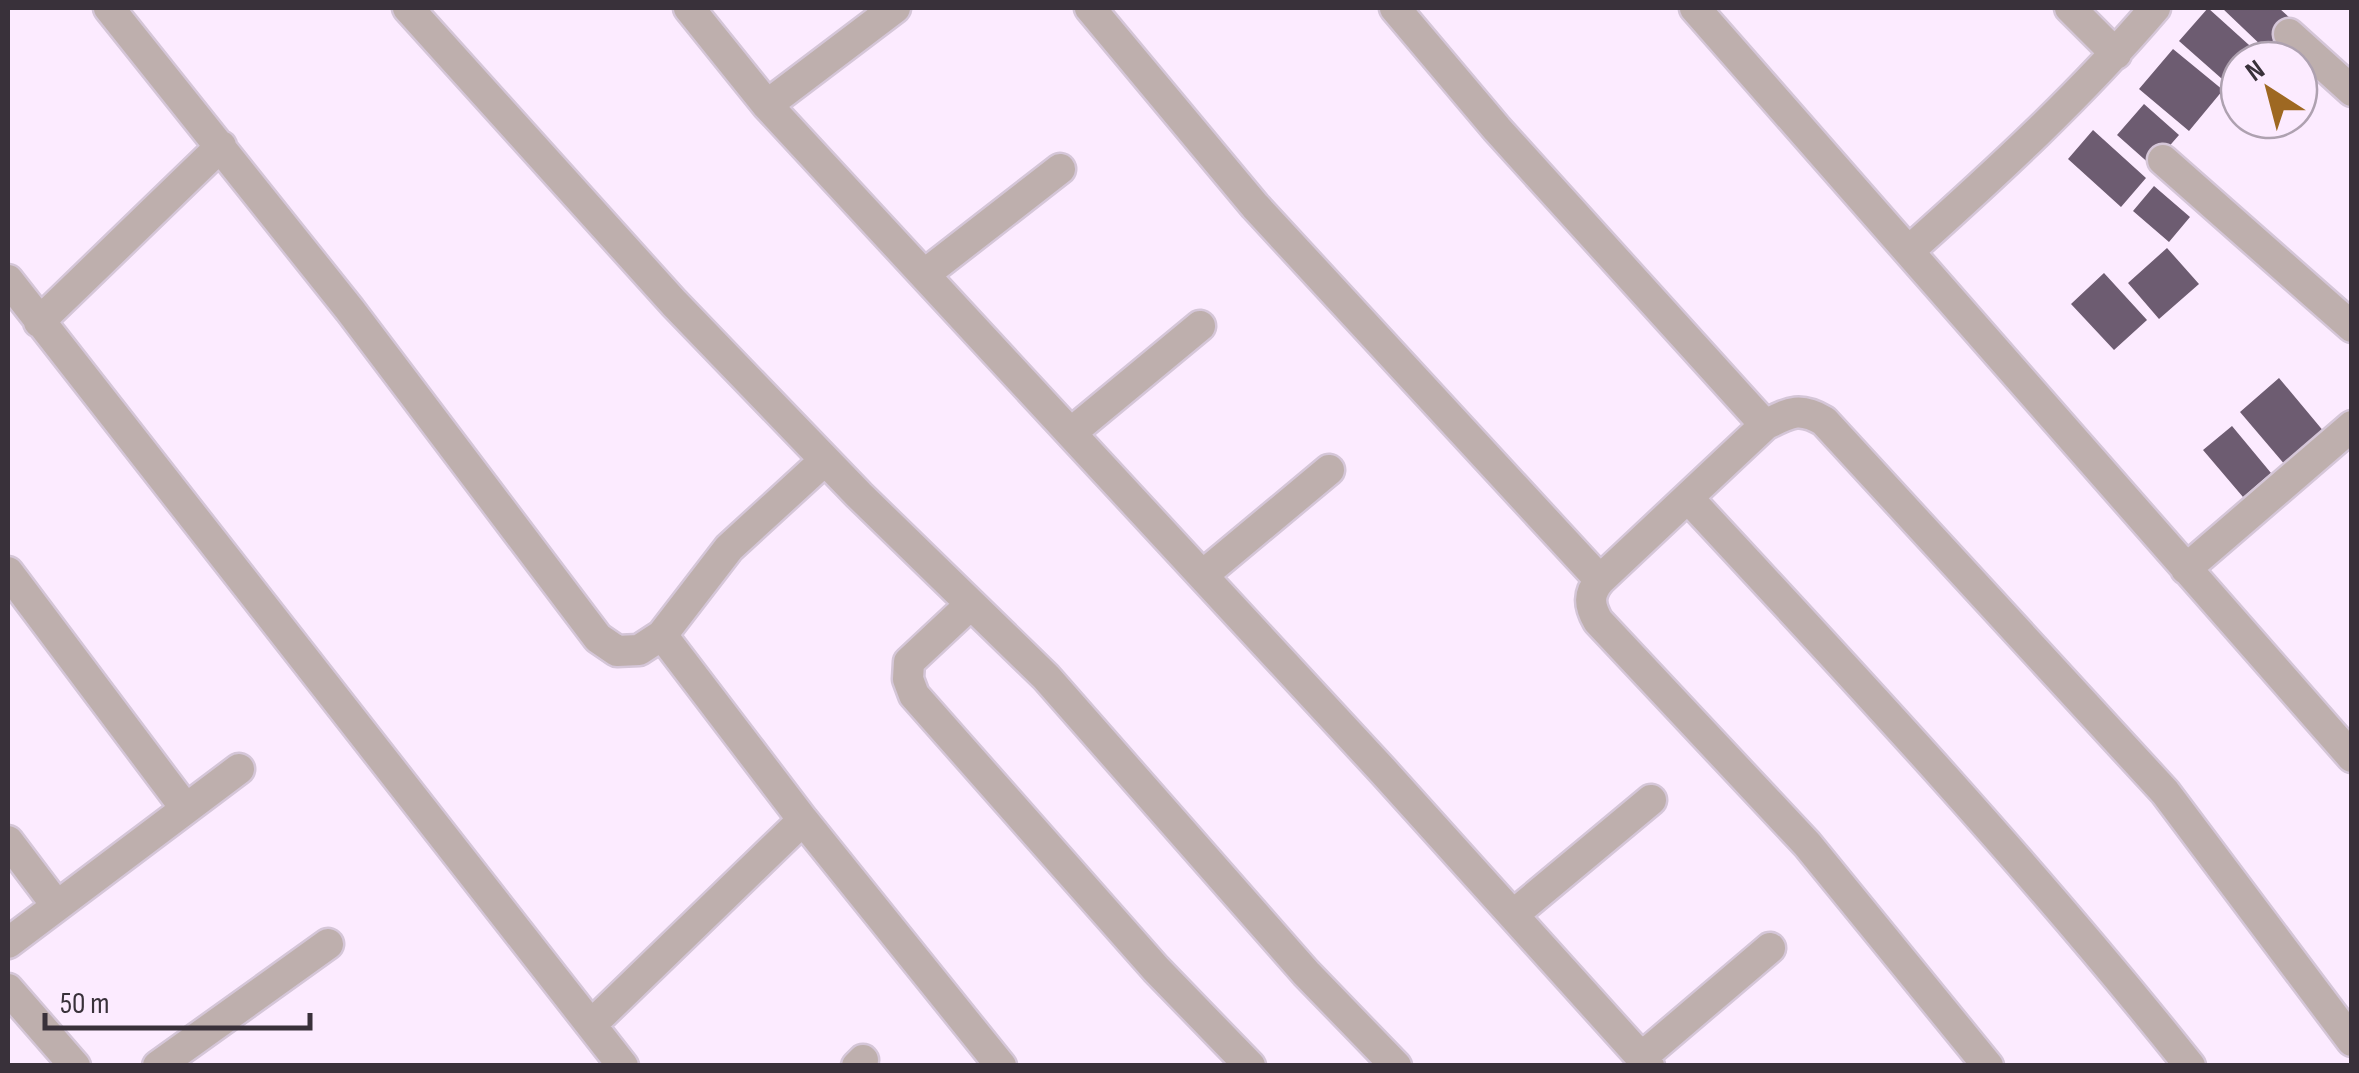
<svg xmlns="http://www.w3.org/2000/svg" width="2359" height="1073" font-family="'Sofia Sans Condensed',sans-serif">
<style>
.building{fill:#6d5c71}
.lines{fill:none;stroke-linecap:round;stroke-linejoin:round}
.street-casing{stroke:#d5c6d8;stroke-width:35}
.street{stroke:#beafad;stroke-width:30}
</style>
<rect width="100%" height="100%" fill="#fcebff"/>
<!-- building -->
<path class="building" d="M2208 8 2259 54 2254 60H2239V76L2230 86 2179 41Z
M2222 8H2279L2292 20 2265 49Z
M2173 49 2223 90 2189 131 2139 89Z
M2144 104 2179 135 2152 166 2117 135Z
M2093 130 2146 178 2121 207 2068 159Z
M2154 186 2190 217 2169 242 2133 211Z
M2167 248 2199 284 2159 319 2128 283Z
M2104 273 2147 320 2114 350 2071 304Z
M2279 378 2325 433 2286 466 2240 412Z
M2232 426 2271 473 2243 497 2203 450Z"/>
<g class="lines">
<!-- street casing -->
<g class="street-casing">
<path id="street" d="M109 8 350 310 598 638 617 651 639 650 662 635 729 548 825 460
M408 8 674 303 859 495 1046 677 1306 973 1396 1066
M689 8 767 105 1384 772 1649 1066
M1090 8 1255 206 1600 580
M1395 8 1497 129 1765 425
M1695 8 2352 757
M2070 8 2116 54
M2289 34 2352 91
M767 105 895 8
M2163 160 2352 327
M1910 250C1996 173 2080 96 2155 8
M925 274 1060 169
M8 280 623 1066
M39 322 221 146
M1072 432 1200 326
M1688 498C1860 683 2032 868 2190 1066
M2186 569 2352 426
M8 572 186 809
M1203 575 1329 470
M971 604 909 662 908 679 914 695 1156 969 1250 1066
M662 635 803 820 1001 1066
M8 841 57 906
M1513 915 1651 800
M8 943 239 769
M8 989 75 1066
M591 1025 803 820
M1642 1057 1770 948
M158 1066 328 944
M857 1066 863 1060
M1988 1066 1807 844 1598 621C1589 605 1588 594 1600 580L1765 425C1789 413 1799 406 1824 421L2165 792 2352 1041"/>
</g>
<!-- street -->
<use href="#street" class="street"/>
</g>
<!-- border -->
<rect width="2359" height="1073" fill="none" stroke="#39313a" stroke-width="20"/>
<!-- north arrow -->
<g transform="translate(2269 90) rotate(324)"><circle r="48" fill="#fcebff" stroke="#aea1b0" stroke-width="2.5"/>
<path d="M0-8L18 38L0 25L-18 38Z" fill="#9e6822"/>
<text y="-15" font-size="28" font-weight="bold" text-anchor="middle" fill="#39313a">N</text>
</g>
<!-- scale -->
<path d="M45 1013v15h265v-15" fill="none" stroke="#39313a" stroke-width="5"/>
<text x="60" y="1013" font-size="30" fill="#39313a" stroke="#fcebff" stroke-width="8" paint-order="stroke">50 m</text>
</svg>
